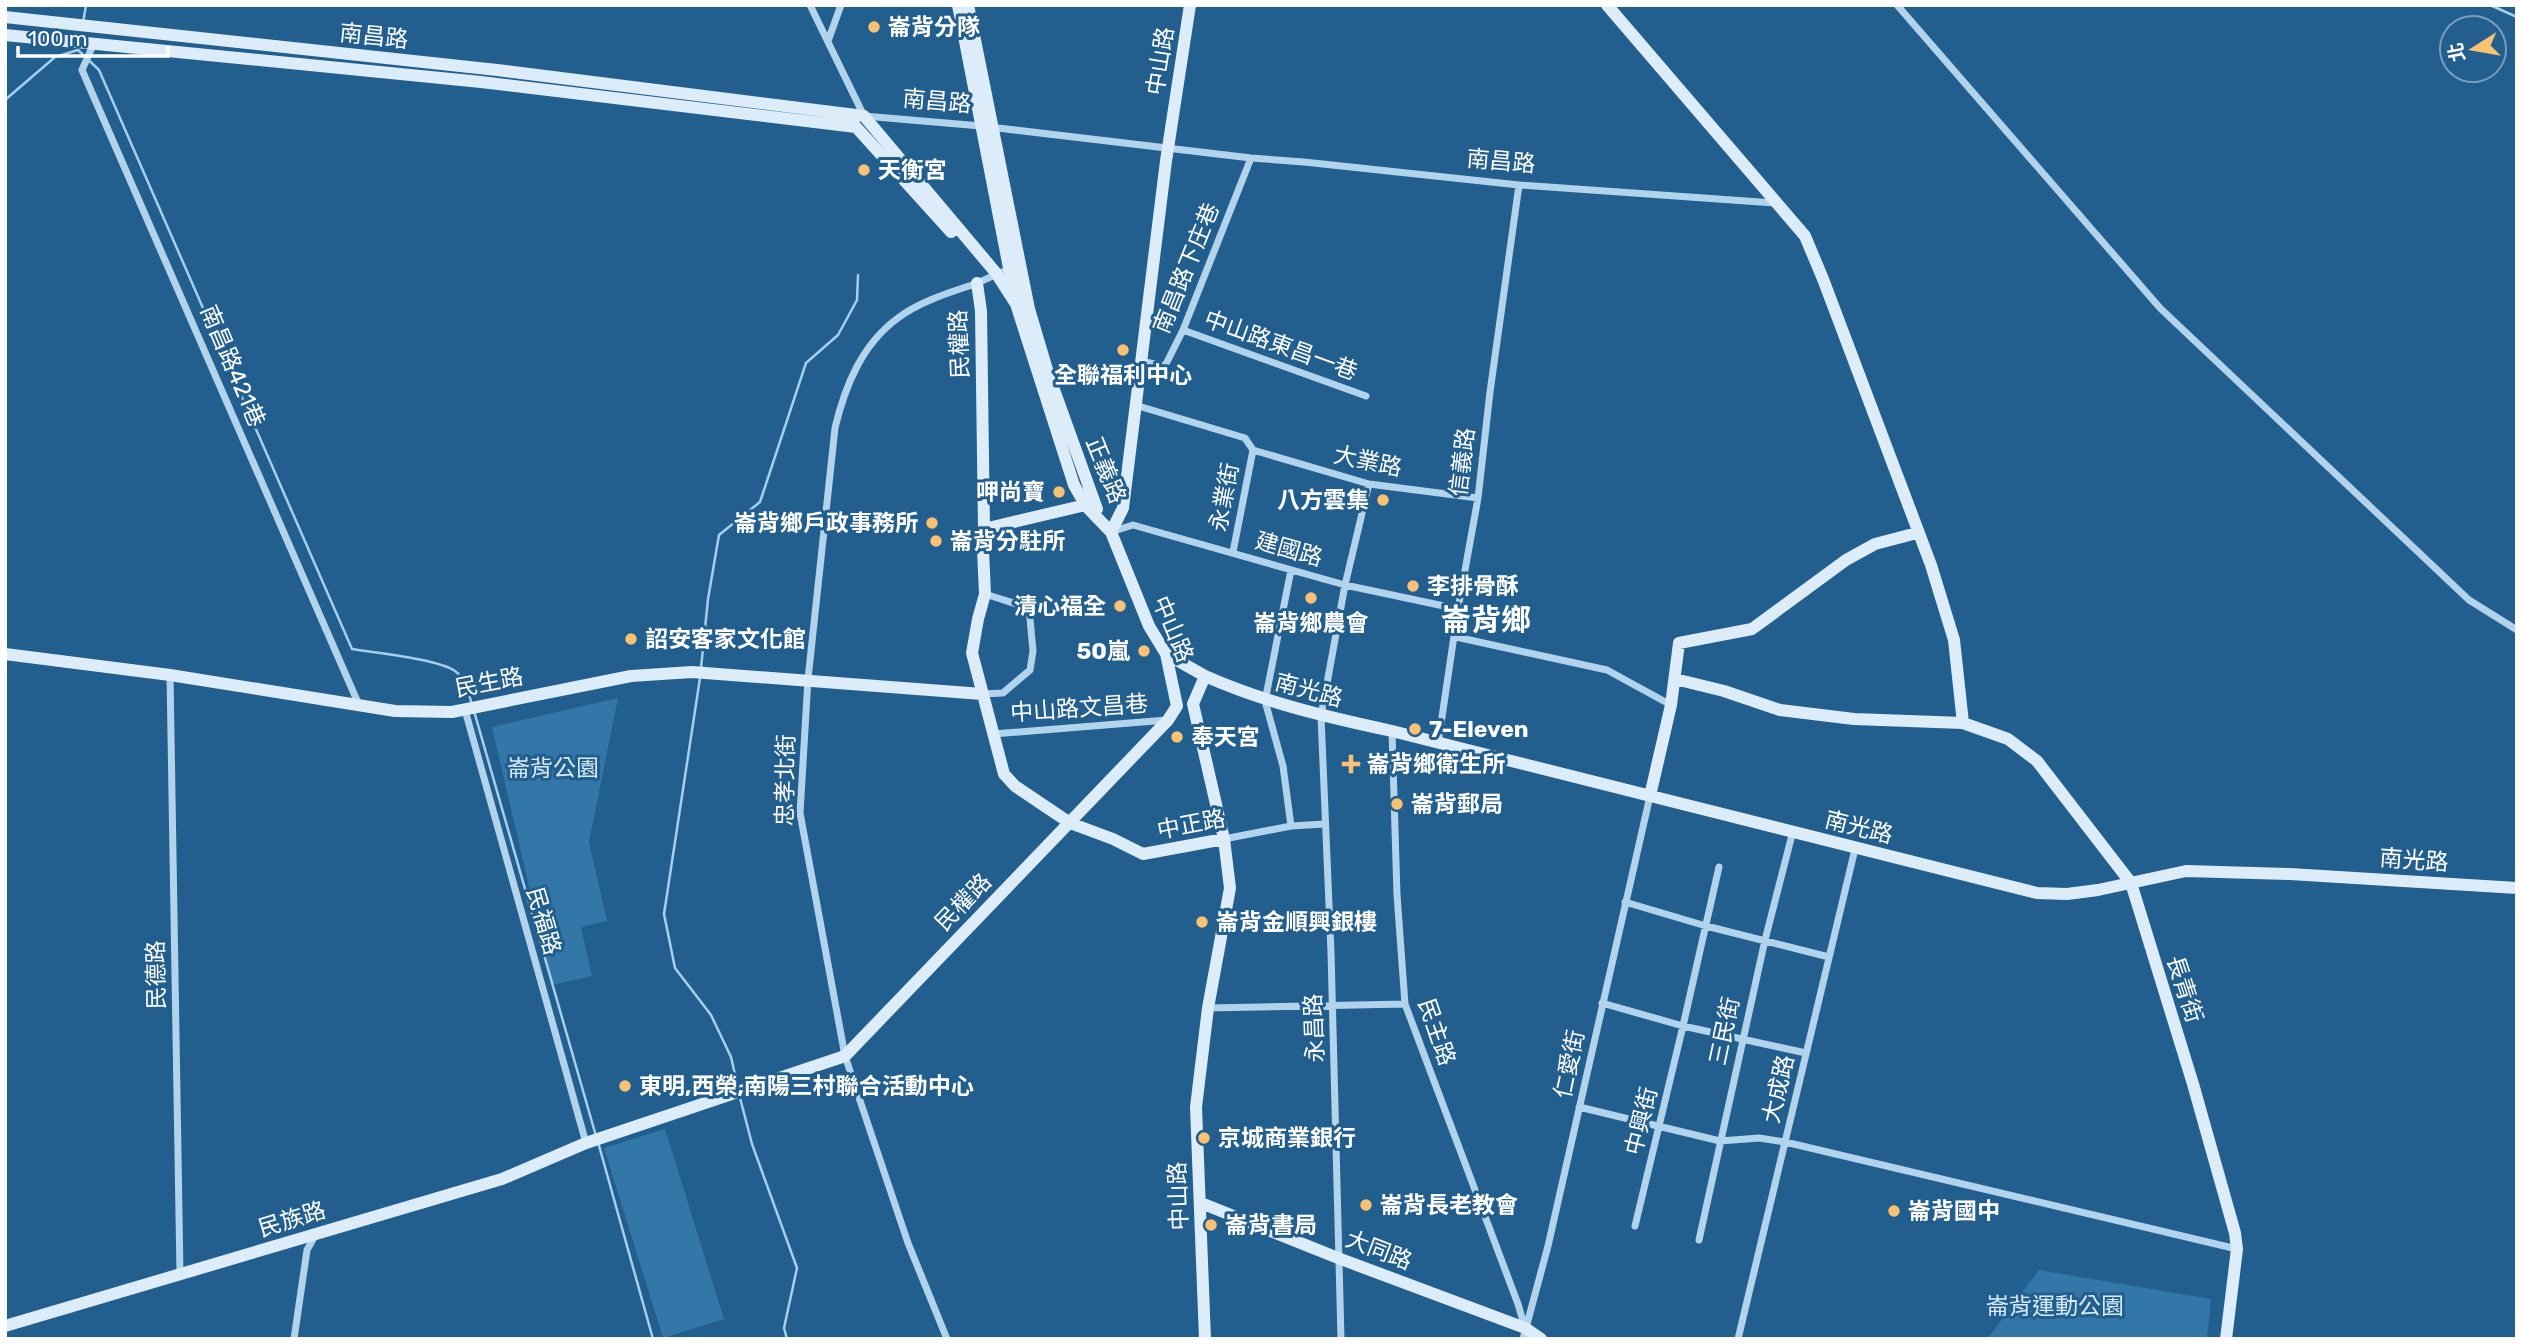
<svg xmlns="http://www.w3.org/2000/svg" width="2522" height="1344" font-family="Rubik,'Noto Sans TC',sans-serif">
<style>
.green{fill:#3377a9}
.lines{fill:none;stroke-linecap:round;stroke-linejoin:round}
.stream{stroke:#a5cfed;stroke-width:2.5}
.street{stroke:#b1d3ec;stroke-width:7}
.secondary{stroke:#dcecf9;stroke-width:12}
.poi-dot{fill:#f8c173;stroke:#225e8e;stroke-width:2.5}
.labels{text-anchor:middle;stroke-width:6;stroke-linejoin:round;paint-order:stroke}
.poi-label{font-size:23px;font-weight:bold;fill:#fff;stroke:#225e8e;text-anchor:start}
.street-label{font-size:23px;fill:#fff;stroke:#225e8e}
.park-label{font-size:23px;fill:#d6eaf9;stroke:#225e8e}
.district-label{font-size:30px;font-weight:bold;fill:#fff;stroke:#225e8e}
</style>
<rect width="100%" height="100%" fill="#225e8e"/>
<!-- green -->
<path class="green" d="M618 698 589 842 607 921 581 927 592 976 552 985 492 727Z
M665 1129 724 1319 663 1338 604 1148Z
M2039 1270 2211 1299 2207 1339H1987Z"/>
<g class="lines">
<!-- stream -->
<path class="stream" d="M2490 5 2517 17
M83 23 86 5
M78 50 99 70 352 649C375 653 438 659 455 671 465 678 469 694 472 705
M5 100 55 57 78 50
M701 668 708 599 719 535 760 502 806 363 838 335 857 300 858 275
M700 678 664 914 675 968 711 1015 731 1057 738 1088
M474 711 596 1136
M739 1094 752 1144 797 1268 784 1328 787 1339
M598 1142 653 1339"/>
<!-- street -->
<path class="street" d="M810 5 864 116 981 126 1251 158 1304 162 1519 185 1774 203
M1897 5 2160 308 2469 600 2517 630
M828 41 841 5
M94 43 82 70 359 705
M1183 330 1366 396
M1140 361 1165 366 1183 330 1251 158
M1135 405 1245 438 1253 450
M1253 450 1369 484 1478 498
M1111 532 1133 525 1345 585 1458 609
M1233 552 1253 450
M1456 637 1607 670 1671 705
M170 675 180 1274
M982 694 1003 693 1030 670 1033 651 1029 608 985 594
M465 710 586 1143
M1392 731 1397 895 1405 1004 1518 1304 1525 1328
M993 734 1167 720
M1438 744 1458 609 1478 498 1490 392 1519 185
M1291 826 1283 766 1265 701 1291 570
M1224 839 1291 826 1325 824
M1625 902 1706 926 1829 957
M1602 1003 1683 1026 1806 1053
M1208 1008 1405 1004
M1579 1107 1720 1141 1759 1138 1785 1142 2237 1249
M1635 1226 1683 1026 1719 867
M1699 1240 1765 940 1793 831
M294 1339 307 1250 316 1234
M947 1339 908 1243 845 1056 800 813 808 679 835 428C845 386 862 344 898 318 919 302 948 293 972 285 986 280 998 272 1012 269
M1341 1339 1331 952 1321 716 1345 585 1369 484
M1523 1339 1548 1246 1650 796
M1738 1339 1855 849"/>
<!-- secondary -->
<path class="secondary" d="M958 5 1016 304 1074 485 1086 506 1111 532
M968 5 1029 309 1048 373 1097 509
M1607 5 1805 236 1823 279 1931 565 1954 640 1963 723
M5 17 497 70 864 116 996 273 1016 304 1029 309
M5 35 481 82 856 127 951 232
M977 283 981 311 984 529
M1094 503 984 529 983 550 985 594 978 619 972 653 1004 774 1015 786 1070 823 1113 839 1143 854 1224 839
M5 654 170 675 395 711 452 712 631 676 692 672 982 694
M1166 654 1205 676 1193 704
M1205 676C1266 703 1327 717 1392 731L2037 893 2067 894 2098 890 2186 871 2290 874 2517 888
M1675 679 1724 691 1780 710 1854 719 1963 723 2008 739 2037 761 2131 883 2193 1084 2235 1233 2237 1249 2226 1339
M1193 704 1224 839 1230 888 1208 1008 1196 1107 1205 1339
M1177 706 1166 654 1149 626 1111 532 1123 508 1166 161 1190 5
M1650 796 1671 705 1679 643 1752 629 1846 560 1875 544 1917 533
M1201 1203 1338 1258 1525 1328 1541 1339
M5 1326 502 1179 586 1143 845 1056 1168 720 1177 706"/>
</g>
<!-- markers -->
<g class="poi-dot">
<circle cx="874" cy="27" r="7"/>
<circle cx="864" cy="170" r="7"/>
<circle cx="1123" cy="350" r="7"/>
<circle cx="1059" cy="492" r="7"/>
<circle cx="1383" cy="500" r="7"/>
<circle cx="932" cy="523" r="7"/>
<circle cx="936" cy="541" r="7"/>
<circle cx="1413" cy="586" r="7"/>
<circle cx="1311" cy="598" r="7"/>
<circle cx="1120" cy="606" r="7"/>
<circle cx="631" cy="639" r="7"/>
<circle cx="1144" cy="651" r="7"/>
<circle cx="1415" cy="729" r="7"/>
<circle cx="1177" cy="737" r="7"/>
<path d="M1347.5 753.5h7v7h7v7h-7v7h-7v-7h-7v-7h7z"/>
<circle cx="1397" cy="804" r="7"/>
<circle cx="1202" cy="922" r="7"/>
<circle cx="625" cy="1086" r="7"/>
<circle cx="1204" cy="1138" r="7"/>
<circle cx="1366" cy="1205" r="7"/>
<circle cx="1894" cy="1211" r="7"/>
<circle cx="1211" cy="1225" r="7"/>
</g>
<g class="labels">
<!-- poi labels -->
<g class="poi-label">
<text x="888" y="35">崙背分隊</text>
<text x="878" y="178">天衡宮</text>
<text x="1123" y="383" text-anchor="middle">全聯福利中心</text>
<text x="1045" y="500" text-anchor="end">呷尚寶</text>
<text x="1369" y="508" text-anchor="end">八方雲集</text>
<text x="918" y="531" text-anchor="end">崙背鄉戶政事務所</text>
<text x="950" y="549">崙背分駐所</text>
<text x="1427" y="594">李排骨酥</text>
<text x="1106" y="614" text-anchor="end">清心福全</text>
<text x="1311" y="631" text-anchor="middle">崙背鄉農會</text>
<text x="645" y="647">詔安客家文化館</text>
<text x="1130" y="659" text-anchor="end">50嵐</text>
<text x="1429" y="737">7-Eleven</text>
<text x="1191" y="745">奉天宮</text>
<text x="1367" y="772">崙背鄉衛生所</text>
<text x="1411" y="812">崙背郵局</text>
<text x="1216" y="930">崙背金順興銀樓</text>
<text x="639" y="1094">東明,西榮,南陽三村聯合活動中心</text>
<text x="1218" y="1146">京城商業銀行</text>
<text x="1380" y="1213">崙背長老教會</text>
<text x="1908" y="1219">崙背國中</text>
<text x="1225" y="1233">崙背書局</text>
</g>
<!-- street labels -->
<g class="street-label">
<text transform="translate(374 36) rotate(6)" y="8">南昌路</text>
<text transform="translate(1160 61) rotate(-81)" y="8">中山路</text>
<text transform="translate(937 101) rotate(5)" y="8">南昌路</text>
<text transform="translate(1501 161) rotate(5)" y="8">南昌路</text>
<text transform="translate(1186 268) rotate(-68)" y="8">南昌路下庄巷</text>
<text transform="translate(959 344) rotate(-92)" y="8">民權路</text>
<text transform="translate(1281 345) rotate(20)" y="8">中山路東昌一巷</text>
<text transform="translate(233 366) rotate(67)" y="8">南昌路421巷</text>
<text transform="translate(1368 461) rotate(12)" y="8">大業路</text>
<text transform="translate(1462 462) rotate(-83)" y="8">信義路</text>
<text transform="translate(1106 470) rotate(68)" y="8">正義路</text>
<text transform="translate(1224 497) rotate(-79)" y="8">永業街</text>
<text transform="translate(1289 549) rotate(16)" y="8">建國路</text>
<text transform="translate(1173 629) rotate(67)" y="8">中山路</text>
<text transform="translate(489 682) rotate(-11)" y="8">民生路</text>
<text transform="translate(1309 690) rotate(15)" y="8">南光路</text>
<text transform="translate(1079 708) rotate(-4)" y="8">中山路文昌巷</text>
<text transform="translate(785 780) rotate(-89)" y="8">忠孝北街</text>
<text transform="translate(1191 824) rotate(-11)" y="8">中正路</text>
<text transform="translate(1859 827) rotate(14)" y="8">南光路</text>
<text transform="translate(2414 860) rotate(4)" y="8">南光路</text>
<text transform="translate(963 902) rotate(-46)" y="8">民權路</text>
<text transform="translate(544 921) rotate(74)" y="8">民福路</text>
<text transform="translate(156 975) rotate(-91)" y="8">民德路</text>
<text transform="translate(2185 989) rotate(72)" y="8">長青街</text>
<text transform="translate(1314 1028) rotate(-92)" y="8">永昌路</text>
<text transform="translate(1724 1031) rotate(-78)" y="8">三民街</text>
<text transform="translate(1437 1032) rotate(71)" y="8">民主路</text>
<text transform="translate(1569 1064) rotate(-78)" y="8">仁愛街</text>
<text transform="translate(1778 1089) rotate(-77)" y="8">大成路</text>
<text transform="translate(1641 1121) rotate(-76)" y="8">中興街</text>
<text transform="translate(1178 1196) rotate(-92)" y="8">中山路</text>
<text transform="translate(292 1219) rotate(-17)" y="8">民族路</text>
<text transform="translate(1379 1250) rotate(21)" y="8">大同路</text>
</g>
<!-- park labels -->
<g class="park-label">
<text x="553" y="776">崙背公園</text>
<text x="2055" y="1314">崙背運動公園</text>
</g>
<!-- district labels -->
<g class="district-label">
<text x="1486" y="630">崙背鄉</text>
</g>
</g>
<!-- border -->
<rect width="2522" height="1344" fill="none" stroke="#ffffff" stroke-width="14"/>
<!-- north arrow -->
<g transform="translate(2473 49) rotate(259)"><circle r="33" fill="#225e8e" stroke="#7a9ebb" stroke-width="2"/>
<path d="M0-5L12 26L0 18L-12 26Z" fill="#f8c173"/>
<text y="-10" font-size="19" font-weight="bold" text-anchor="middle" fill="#ffffff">北</text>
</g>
<!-- scale -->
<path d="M18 46v10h150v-10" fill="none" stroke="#ffffff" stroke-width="3.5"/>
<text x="28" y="46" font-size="21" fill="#ffffff" stroke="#225e8e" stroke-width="5" paint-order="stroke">100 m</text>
</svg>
